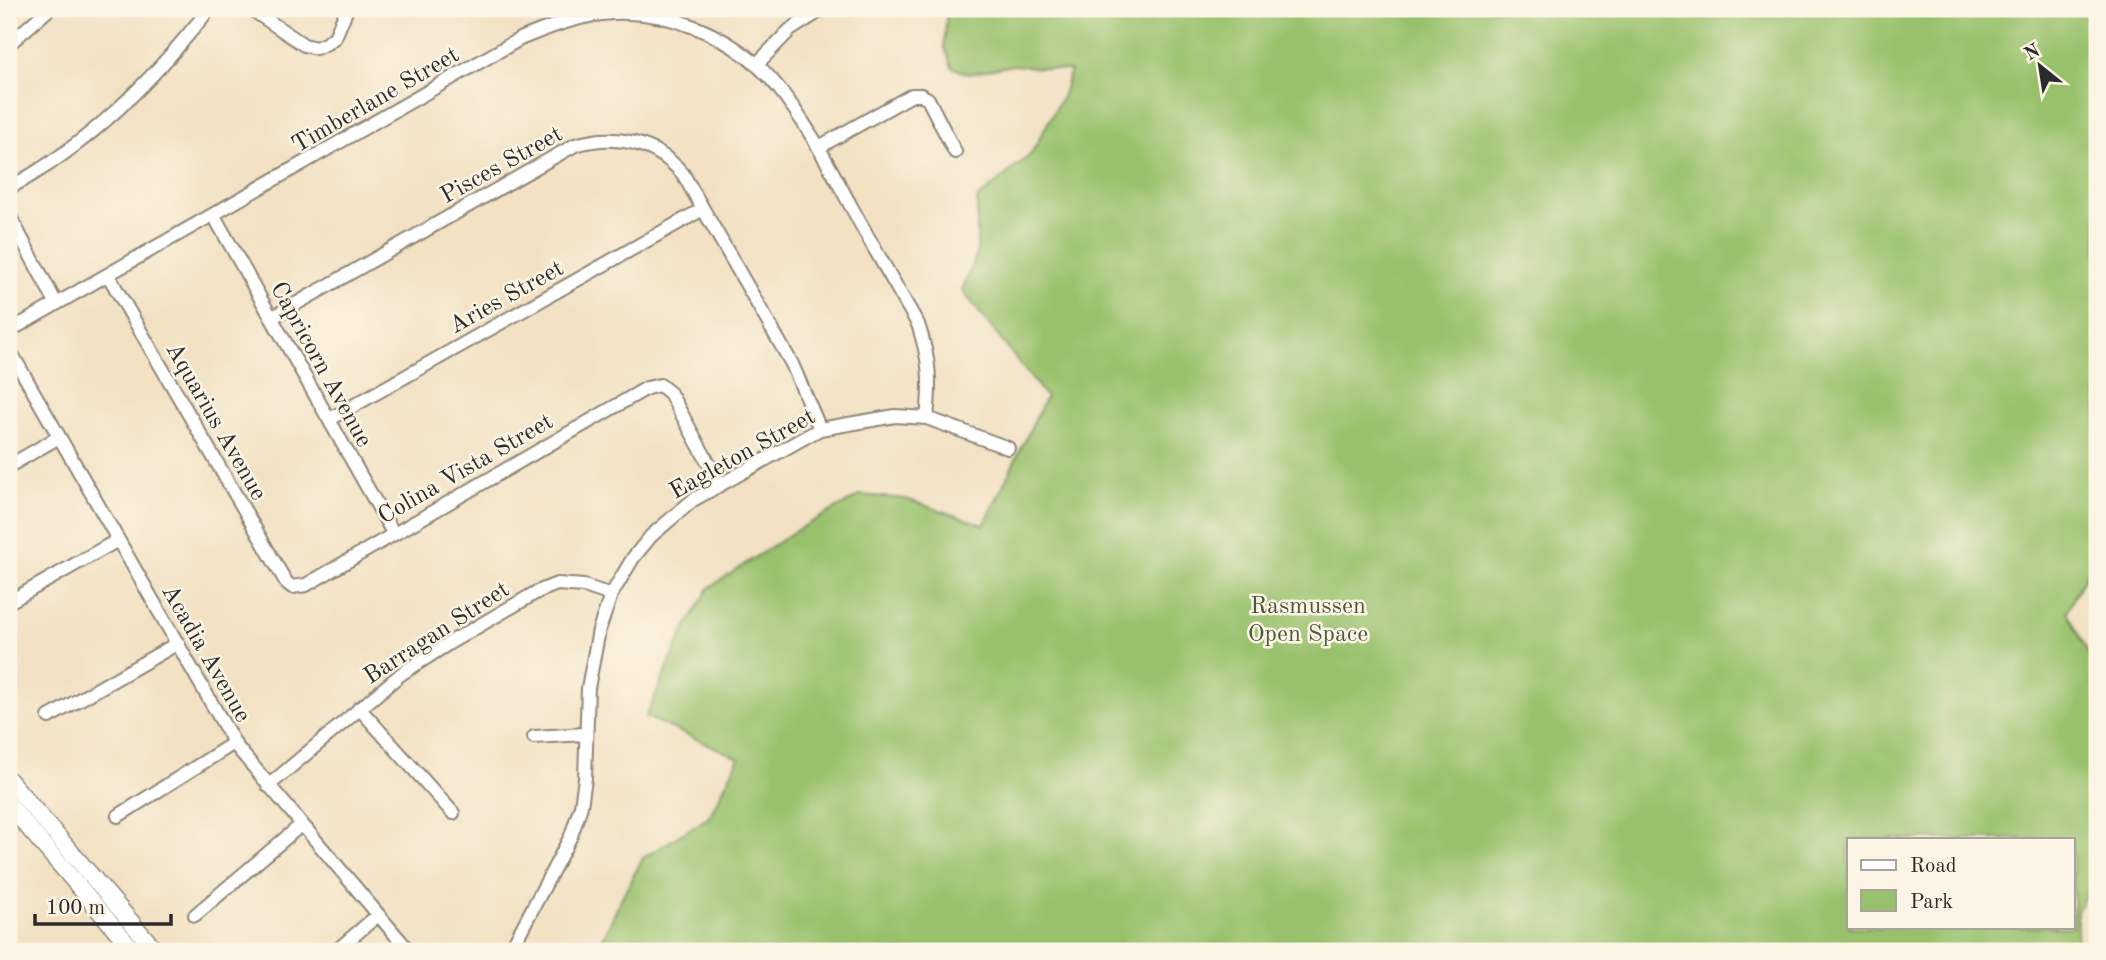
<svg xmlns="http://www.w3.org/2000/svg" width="2106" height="960" font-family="'Old Standard TT',serif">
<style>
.green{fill:#99c16c;stroke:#62764c;stroke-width:2;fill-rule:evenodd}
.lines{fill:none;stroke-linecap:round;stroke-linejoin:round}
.minor-casing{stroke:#8e8677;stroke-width:16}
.major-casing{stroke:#8e8677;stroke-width:19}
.minor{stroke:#fff;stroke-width:12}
.major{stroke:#fff;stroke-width:16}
.labels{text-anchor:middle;stroke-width:5;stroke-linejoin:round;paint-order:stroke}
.street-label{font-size:24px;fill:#2b2b2b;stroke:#fcf5e5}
.park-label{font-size:24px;fill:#4c583e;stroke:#fcf5e5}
</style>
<rect width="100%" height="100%" fill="#fcf5e5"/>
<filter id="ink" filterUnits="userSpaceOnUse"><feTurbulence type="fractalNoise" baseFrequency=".0143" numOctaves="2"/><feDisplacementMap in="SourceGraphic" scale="14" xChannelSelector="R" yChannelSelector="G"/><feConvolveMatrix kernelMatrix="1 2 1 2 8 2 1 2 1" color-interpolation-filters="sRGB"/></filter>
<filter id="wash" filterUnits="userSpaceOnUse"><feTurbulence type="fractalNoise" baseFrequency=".00686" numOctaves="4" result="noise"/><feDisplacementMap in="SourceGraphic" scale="28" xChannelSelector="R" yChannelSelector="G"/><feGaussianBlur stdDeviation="1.57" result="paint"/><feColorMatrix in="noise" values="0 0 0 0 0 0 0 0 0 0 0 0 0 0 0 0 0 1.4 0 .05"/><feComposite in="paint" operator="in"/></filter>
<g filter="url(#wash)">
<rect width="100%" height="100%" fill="#f2e1c3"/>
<!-- green -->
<path class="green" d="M947 9H2097V554L2067 611 2097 671V875L2077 911V951H600L599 947 622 897 643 858 709 817 739 758 646 717 683 633 709 588 795 531 861 495 906 499 984 525 1046 397 962 290 977 254V199L1031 154 1063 95 1070 71 1014 65 968 74 952 67 944 46ZM2073 839V927H1849V839Z"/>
</g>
<g filter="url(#ink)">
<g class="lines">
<!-- minor casing -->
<g class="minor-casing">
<path id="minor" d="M251 9 304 45 316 48 327 43 335 37 347 9
M9 44 49 9
M757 64 790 30 823 9
M819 147 912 95H921L928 99 955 152
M9 188C89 145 153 80 209 9
M9 215 56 303
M214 216 393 533
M108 275 286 582 292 587 306 585 647 388 660 385 670 393 720 484
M273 317 575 145C614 133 655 141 683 174L792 364 820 429
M9 331 520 39C547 28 572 18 601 14 665 6 736 36 777 86 807 123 829 166 852 208 873 247 896 286 918 324 930 361 931 380 927 418
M9 349 236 746 409 951
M330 419 703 209
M9 466 59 437
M9 602 118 540
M359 708 453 813
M49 717 178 643
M534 737 585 734
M268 786 401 674 451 642 537 592 557 584 584 586 611 595
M118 816 234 743
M195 915 301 825
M336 951 378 915
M510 951 571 836 581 806 585 778 588 688 599 630 611 595 633 558 651 536 693 500 820 429 895 416 927 418 1008 448"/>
</g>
<!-- major casing -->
<g class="major-casing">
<path id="major" d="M9 780 156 951
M9 805 134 951"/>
</g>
<!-- minor -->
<use href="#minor" class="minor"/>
<!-- major -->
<use href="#major" class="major"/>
</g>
</g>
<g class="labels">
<!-- street labels -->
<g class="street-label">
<text transform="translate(375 99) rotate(-30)" y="8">Timberlane Street</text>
<text transform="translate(501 164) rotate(-29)" y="8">Pisces Street</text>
<text transform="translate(506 296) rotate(-29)" y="8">Aries Street</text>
<text transform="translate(322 364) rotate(61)" y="8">Capricorn Avenue</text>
<text transform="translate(217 421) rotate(60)" y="8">Aquarius Avenue</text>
<text transform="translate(742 453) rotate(-29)" y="8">Eagleton Street</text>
<text transform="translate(465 468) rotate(-30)" y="8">Colina Vista Street</text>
<text transform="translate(436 632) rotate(-33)" y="8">Barragan Street</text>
<text transform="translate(207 653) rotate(60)" y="8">Acadia Avenue</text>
</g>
<!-- park labels -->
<g class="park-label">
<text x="1308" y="613">Rasmussen<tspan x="1308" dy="28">Open Space</tspan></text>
</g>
</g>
<!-- margin -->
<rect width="2106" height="960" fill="none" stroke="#fcf5e5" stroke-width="35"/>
<!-- legend -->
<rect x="1847" y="838" width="228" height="91" fill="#fcf5e5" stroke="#a8a49b" stroke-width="2"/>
<rect x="1861" y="860" width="35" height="10" fill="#ffffff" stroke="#a8a49b" stroke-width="2"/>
<text x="1910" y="872" font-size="21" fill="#2b2b2b">Road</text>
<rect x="1861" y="890" width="35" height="21" fill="#99c16c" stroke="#a8a49b" stroke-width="2"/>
<text x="1910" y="908" font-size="21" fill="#2b2b2b">Park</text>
<!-- north arrow -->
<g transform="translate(2040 66) rotate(330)" stroke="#fcf5e5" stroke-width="5" paint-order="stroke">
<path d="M0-5L12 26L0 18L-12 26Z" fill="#2b2b2b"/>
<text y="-10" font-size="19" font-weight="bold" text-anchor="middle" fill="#2b2b2b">N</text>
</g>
<!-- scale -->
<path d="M35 914v10h136v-10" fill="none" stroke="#2b2b2b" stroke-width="3.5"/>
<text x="46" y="914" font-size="21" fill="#2b2b2b" stroke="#fcf5e5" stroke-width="5" paint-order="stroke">100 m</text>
</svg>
